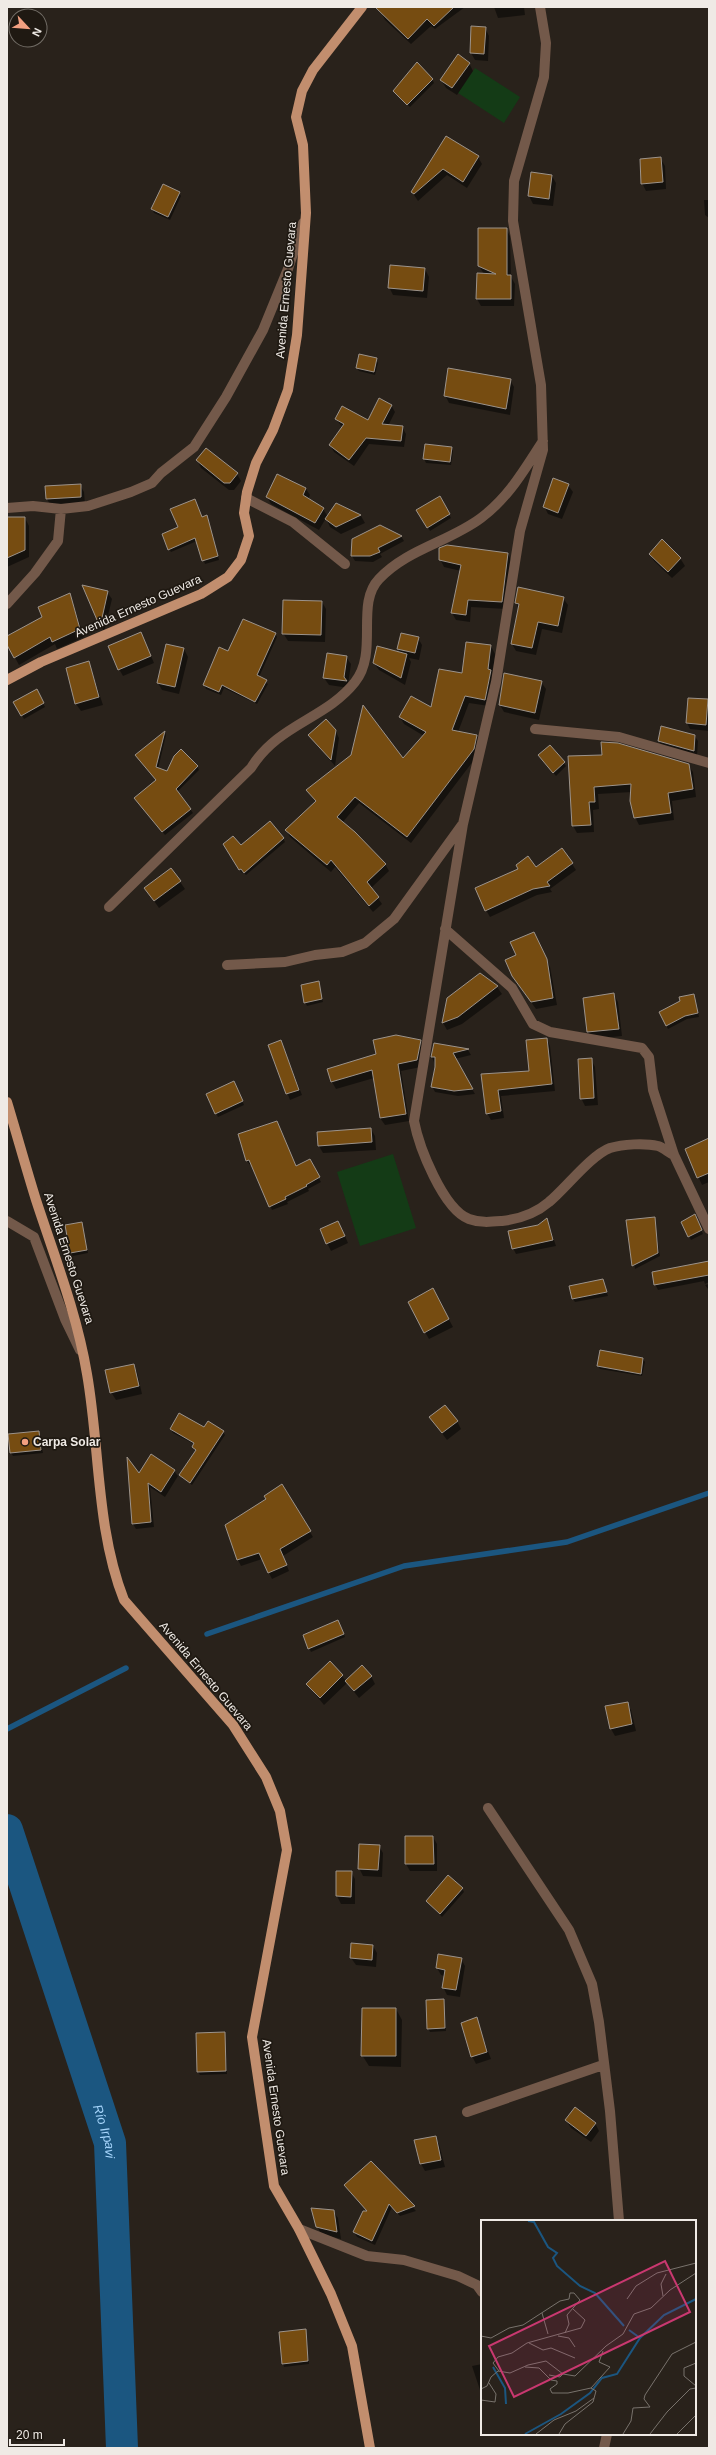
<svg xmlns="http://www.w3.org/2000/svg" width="716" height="2455" font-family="Helvetica,sans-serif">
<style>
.green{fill:#143b16}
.shadow{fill:#0007}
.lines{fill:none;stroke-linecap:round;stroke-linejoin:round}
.stream{stroke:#1b5680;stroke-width:5.5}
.river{stroke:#1b5680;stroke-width:32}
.building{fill:#764c11;stroke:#9c938b}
.minor{stroke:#73594a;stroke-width:10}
.major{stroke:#c28e6e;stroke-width:10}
.poi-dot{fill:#f2a081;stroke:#1f1912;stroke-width:1.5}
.labels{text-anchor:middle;stroke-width:3.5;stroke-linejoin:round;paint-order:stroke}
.street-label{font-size:12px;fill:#efeae5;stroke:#1f1912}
.poi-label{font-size:12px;font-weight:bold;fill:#efeae5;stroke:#1f1912;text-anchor:start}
.water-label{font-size:13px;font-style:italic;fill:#a5d4fa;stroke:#1f1912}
.inset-river{fill:none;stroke:#1b5680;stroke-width:2}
.inset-road{fill:none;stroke:#78726c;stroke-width:1}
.view{fill:#c93870;fill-opacity:0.15;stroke:#c93870;stroke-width:2}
.inset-edge{fill:none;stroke:#efeae5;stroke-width:2}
</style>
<rect width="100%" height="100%" fill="#29221b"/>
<!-- green -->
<path class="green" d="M475 68 520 97 504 123 458 93Z
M393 1154 416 1228 360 1246 337 1172Z"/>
<!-- shadow -->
<path class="shadow" d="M387 7H465L435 29 431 26 411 44 385 20 381 12Z
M494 7H524L525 15 498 18Z
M485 28 489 36 488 61 475 60 471 53Z
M469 63 473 71 457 95 446 88 441 80Z
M432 79 434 83 410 107 394 91Z
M446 138 478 157 482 164 467 188 447 175 418 201 412 192Z
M660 158 665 166 666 189 646 191 642 183Z
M532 173 552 176 556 183 553 206 533 204 529 196Z
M179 193 181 196 170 220 154 213 152 209Z
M704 200H709V218L705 215Z
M506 229 510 236 511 277 515 284 514 306H481L477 299 484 274 479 266Z
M425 269 429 277 427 298 393 295 389 287Z
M376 359 378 363 375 375 359 371 357 368Z
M510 380 514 387 510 415 449 403 445 395Z
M391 405 395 412 388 426 402 427 406 434 404 447 369 444 354 466 334 452 330 445 343 428 336 419 368 422Z
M426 445 451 448 453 451 451 465 426 463 424 459Z
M197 460 237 474 241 481 234 490H229L201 468Z
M80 485 84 492 85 504 51 506 47 499V487Z
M568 485 573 492 562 519 548 514 544 506Z
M306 489 310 495 308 499 323 509 328 517 336 504 361 516 365 523 341 534 330 527 326 518 319 530 271 504 267 497Z
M439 497 451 518 430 531 417 510Z
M207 517 219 560 205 564 197 541 171 552 169 549Z
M7 518H25L29 526V557L7 567Z
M380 526 401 536 404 541 380 554 382 557 373 562 355 561 352 556Z
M508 554 512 562 506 609 471 607 470 622 456 620 452 613 461 571 444 567 440 559Z
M650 554 680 558 685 566 672 578 654 561Z
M84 586 107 592 112 599 104 632Z
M70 594 84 637 57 649 55 644 19 665 7 643V637L43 617Z
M563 598 568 605 562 633 542 629 536 655 516 651 512 644 519 609 516 603Z
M322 602 326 609 325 642 288 641 283 633Z
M141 633 154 663 123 676 119 669Z
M275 633 277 637 259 677 268 684 257 704 224 688 221 695 206 689 204 685 229 652Z
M418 638 422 645 419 660 409 658 411 662 405 685 379 670 374 663 400 653 398 649Z
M167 646 184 649 188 657 179 694 162 690 158 683Z
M491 646 495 654 489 706 469 703 458 732 476 735 481 743 477 756 411 843 359 803 342 823 385 864 389 871 371 888 382 904 373 912 335 867 331 872 290 837 286 830 316 802 307 791 403 759 424 736 404 724 400 717 432 709Z
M346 657 351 664 348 685 349 688 329 685 324 678Z
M89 663 103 705 81 711 76 704 67 669Z
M541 682 546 689 539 720 504 712 500 705Z
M36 690 45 707 24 719 15 702Z
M689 699 708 700 709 731 690 729 687 723Z
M662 728 694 735 698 741 697 756 662 747 659 741Z
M335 730 339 738 335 766 309 735Z
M165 732 166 735 158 769 168 772 197 766 199 770 177 792 193 813 165 835 135 798 157 780 137 755Z
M550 746 566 766 556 776 539 756Z
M569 757 688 765 693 772 696 797 672 801 674 820 639 825 635 817 632 792 598 794 599 809 593 810 594 832 577 833 573 826Z
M283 838 285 842 246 875 243 872 242 873 224 844 241 846Z
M562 849 576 870 550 889 552 892 537 895 490 917 486 910Z
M171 869 185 889 159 908 145 888Z
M534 933 550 967 557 1005 536 1009 517 983V955Z
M480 974 497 987 502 994 462 1024 447 1030 443 1023 448 998Z
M318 983 323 1002 307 1006 305 1002Z
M614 995 618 1002 622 1036 592 1039 588 1032Z
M694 995 699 1017 687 1019 668 1029 660 1013Z
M547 1039 550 1046 555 1091 501 1096 504 1118 491 1120 487 1113 482 1075 530 1072Z
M281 1041 302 1095 290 1100 269 1046Z
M420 1041 424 1048 421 1067 401 1071 409 1121 385 1125 380 1118 374 1078 336 1089 332 1082Z
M434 1044 468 1050 471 1055 455 1059 475 1094 458 1096 435 1092 432 1086 436 1068 432 1057Z
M591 1059 595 1067 598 1105 585 1106 581 1098Z
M236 1086 244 1105 218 1117 216 1113Z
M371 1129 375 1136 376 1150 323 1153 319 1146 318 1133Z
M239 1135 296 1167 309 1160 321 1182 308 1189 309 1191 287 1202 288 1204 272 1210 252 1164 250 1165 247 1161Z
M709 1139V1182L702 1185 686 1150Z
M654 1218 660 1256 635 1269 627 1221Z
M547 1219 556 1246 516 1254 513 1248Z
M696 1219 703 1234 691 1240 682 1222Z
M81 1223 88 1253 73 1256 71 1253Z
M342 1229 348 1243 331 1251 327 1243Z
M709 1263V1282L705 1284 704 1281 658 1290 655 1284Z
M604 1284 608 1296 575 1302 573 1299Z
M709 1284V1289H708L705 1285Z
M437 1297 453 1327 429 1339 425 1332Z
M643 1359 645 1362 642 1376 600 1369 598 1366Z
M133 1365 137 1372 142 1394 116 1400 111 1392Z
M430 1417 457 1421 461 1429 447 1440Z
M171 1429H205L223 1432 225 1435 192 1485 181 1475 197 1452 193 1447 194 1444 173 1433Z
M39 1432 43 1453 13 1456 11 1453Z
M174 1471 178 1476 165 1497 150 1487 154 1527 136 1529 133 1524 139 1475Z
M282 1486 313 1537 283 1556 289 1571 272 1579 262 1559 241 1566 238 1560 267 1499Z
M340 1625 345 1637 311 1652 309 1648Z
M330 1662 346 1681 371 1676 375 1684 359 1698 347 1683 324 1705 307 1684Z
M627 1703 631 1710 636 1731 615 1736 611 1729Z
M406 1837H433L437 1844V1871H410L406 1864Z
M379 1846 383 1853 382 1877 363 1876 359 1868Z
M337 1872H351L355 1879V1904H341L337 1896Z
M462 1888 464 1892 442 1917 427 1901Z
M373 1946 377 1953 376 1967 356 1965 351 1958Z
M461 1959 465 1966 460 1997 447 1995 443 1987 444 1976 441 1975 437 1968Z
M443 2000 446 2031 430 2032 428 2028Z
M396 2009 402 2020 401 2067 369 2066 362 2055Z
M476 2019 491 2059 476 2064 472 2056Z
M224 2033 227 2074 200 2075 198 2072Z
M566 2120 595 2123 599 2131 591 2142 571 2128Z
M435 2137 439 2144 445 2167 425 2171 421 2164 416 2141Z
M371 2162 416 2211 400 2216 392 2207 375 2245 357 2237 354 2232 368 2212 345 2186Z
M333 2211 338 2218 341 2239 321 2234 317 2226Z
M305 2330 309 2364 284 2367 283 2363Z
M482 2364V2390H480L472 2366Z"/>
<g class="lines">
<!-- stream -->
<path class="stream" d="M207 1634 404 1566 567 1542 709 1493
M7 1729 126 1668"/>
<!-- river -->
<path class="river" id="s1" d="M7 1830 110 2143 122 2448"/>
</g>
<!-- building -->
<path class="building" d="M375 7H454L434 26 427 19 408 39Z
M471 26 486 27 484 54 470 53Z
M458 54 470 63 452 88 440 80Z
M417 62 433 79 407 105 393 91Z
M446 136 479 156 463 182 443 169 414 194 411 192Z
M661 157 663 182 641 184 640 159Z
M531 172 552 175 549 199 528 196Z
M163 184 180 192 168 217 151 209Z
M478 228H507V275H511V299H476L477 273 496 274 478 266Z
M390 265 425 268 423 291 388 288Z
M359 354 377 358 374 372 356 368Z
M448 368 511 379 506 409 444 396Z
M379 398 392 405 382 424 403 426 401 441 366 438 349 460 329 445 344 424 335 419 342 406 368 420Z
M425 444 452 447 450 462 423 459Z
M206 448 238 473 230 483H224L196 460Z
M277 474 306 488 303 495 324 508 315 523 266 497Z
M553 478 569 484 558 513 543 507Z
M81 484V497L46 499 45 486Z
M440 496 450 514 427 528 416 510Z
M195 499 202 517 207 515 218 556 202 561 195 538 168 550 162 534 178 527 170 509Z
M336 503 361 515 336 527 325 519Z
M7 517H25V550L7 558Z
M380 525 402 536 378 548 380 552 370 556H351L352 539Z
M662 539 681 558 668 572 649 554Z
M447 545 508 553 502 602 468 600 466 615 451 613 461 565 439 560V548Z
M82 585 108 591 100 627Z
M518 587 564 597 558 626 538 622 532 648 511 644 519 604 515 603Z
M70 593 80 629 52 642 50 637 14 658 7 645V636L42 617 38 607Z
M283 600 322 601 321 635 282 634Z
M243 619 276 633 257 675 267 680 255 702 222 685 219 692 203 685 219 647 228 651Z
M141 632 151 656 118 670 108 646Z
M401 633 419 637 415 653 397 649Z
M466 642 491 645 488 669 491 670 485 700 465 696 452 730 477 735 474 749 407 837 355 797 337 817 355 832 386 864 367 882 379 897 369 906 331 860 327 865 285 830 316 801 306 790 351 755 363 705 403 758 426 732 399 717 411 696 431 707 439 669 462 673Z
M166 644 184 648 175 687 157 683Z
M377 646 407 654 401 678 373 663Z
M327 653 347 656 344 677 347 681 323 678Z
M89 661 99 697 75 704 66 668Z
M504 673 542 681 535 713 499 705Z
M37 689 44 703 21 716 13 702Z
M688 698 708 699 706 725 686 723Z
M326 719 336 730 331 760 308 735Z
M661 726 695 735 694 751 658 741Z
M165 731 156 767 167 771 174 756 181 749 198 766 176 789 191 809 162 832 134 798 156 780 135 755Z
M601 742 618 743 689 764 693 789 668 793 671 813 634 818 630 801 631 784 594 787 595 802H589L591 825 572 826 568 756 602 755Z
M550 745 565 762 553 773 538 755Z
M270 821 284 838 244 873 241 869 239 870 223 844 233 836 241 845Z
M562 848 573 863 547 882 550 886 533 889 485 911 475 888 518 869 516 865 528 856 536 867Z
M171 868 181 881 154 901 144 888Z
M534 932 547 959 553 998 531 1002 512 976 505 960 516 955 510 942Z
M480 973 498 986 458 1017 442 1023 447 998Z
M319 981 322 999 304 1003 301 985Z
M614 993 619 1029 587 1032 583 998Z
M694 994 698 1013 685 1016 666 1026 659 1012 680 1001 679 997Z
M396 1035 421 1040 417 1060 398 1064 406 1114 380 1118 372 1070 331 1082 327 1069 376 1054 373 1040Z
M547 1038 552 1084 498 1090 501 1111 486 1114 481 1074 529 1071 526 1040Z
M281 1040 299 1090 286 1094 268 1045Z
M434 1043 469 1049 453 1053 473 1089 454 1091 431 1087 435 1067V1057H431Z
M592 1058 594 1098 580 1099 578 1059Z
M234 1081 243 1101 215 1114 206 1094Z
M277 1121 296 1166 310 1159 320 1177 306 1185 307 1186 285 1197 286 1199 269 1207 249 1160 246 1161 238 1134Z
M371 1128 372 1142 318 1146 317 1132Z
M709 1138V1173L697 1178 685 1149Z
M695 1214 702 1230 688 1237 681 1222Z
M655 1217 658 1253 632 1266 626 1220Z
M547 1218 553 1240 512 1249 508 1231 538 1225Z
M338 1221 345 1236 326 1244 320 1229Z
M82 1222 87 1250 70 1253 65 1225Z
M709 1261V1275L654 1285 652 1272Z
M603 1279 607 1292 572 1299 569 1286Z
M433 1288 449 1319 424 1333 408 1302Z
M600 1350 643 1358 641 1374 597 1366Z
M134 1364 139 1386 110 1393 105 1370Z
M445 1405 458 1421 442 1433 429 1417Z
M179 1413 204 1427 208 1421 224 1431 190 1483 179 1475 196 1450 192 1447 194 1443 170 1429Z
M39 1431 41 1450 10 1453 8 1434Z
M151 1454 175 1470 161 1492 148 1483 151 1522 132 1524 127 1457 139 1473Z
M282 1484 311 1531 280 1549 287 1565 268 1573 259 1553 237 1560 225 1525 266 1499 264 1496Z
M338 1620 344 1634 308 1649 303 1635Z
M330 1661 343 1675 320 1698 306 1684Z
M362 1665 372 1676 354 1691 345 1681Z
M628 1702 632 1724 610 1729 605 1706Z
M405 1836H433L434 1864H405Z
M359 1844 380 1845 378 1870 358 1869Z
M336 1871H352L351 1897 336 1896Z
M448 1875 463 1888 440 1914 426 1901Z
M351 1943 373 1945 372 1960 350 1958Z
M438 1954 462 1958 456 1990 442 1988 445 1970 436 1968Z
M444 1999 445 2028 427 2029 426 2000Z
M362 2008H396V2056H361Z
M477 2017 487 2052 471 2057 461 2023Z
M225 2032 226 2071 197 2072 196 2033Z
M575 2107 596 2123 586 2136 565 2120Z
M436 2136 441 2160 420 2164 414 2140Z
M371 2161 415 2206 397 2213 389 2204 372 2241 353 2232 363 2211H367L344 2185Z
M311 2208 334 2210 337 2232 316 2227Z
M306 2329 308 2361 282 2364 279 2332Z"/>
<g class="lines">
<!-- minor -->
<path class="minor" d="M540 7 546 43 544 77 514 181 513 221 541 385 543 450 520 531 496 682 463 824 414 1121C419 1147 443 1209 469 1219 480 1223 490 1222 502 1221 520 1219 535 1214 549 1202 565 1189 591 1155 610 1148 623 1144 645 1143 658 1146 664 1148 669 1153 674 1155
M246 498 293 522 345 564
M7 508 33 506 61 509 88 506 131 492 152 483 161 473 194 447 226 397 263 330 288 269 303 223
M7 604 35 573 58 541 61 509
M535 729 619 737 709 763
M109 907 251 768C278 724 326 719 355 682 379 652 355 604 379 579 407 549 449 542 481 518 509 497 524 470 543 441
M445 929 512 988 533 1024 550 1032 642 1048 649 1057 653 1090 674 1155 709 1229
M227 965 285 962 315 955 342 952 365 943 394 919 462 825
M7 1221 34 1237 65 1319 80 1350
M488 1808 569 1930 592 1984 599 2022 610 2111 619 2221
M467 2112 603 2065
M299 2229 367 2256 404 2260 458 2276 477 2285 482 2292
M604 2448 607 2434"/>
<!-- major -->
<path class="major" d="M7 680 41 662 201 594 228 577 241 560 249 536 244 513 247 492 256 463 273 430 288 390 297 335 306 213 303 145 296 117 302 91 313 70 362 7
M7 1102C17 1135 26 1168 36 1200 55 1258 77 1314 87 1374 100 1448 96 1529 124 1600L233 1725 266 1777 280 1811 287 1850 252 2037 274 2186 299 2229 331 2294 352 2346 370 2448"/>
</g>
<!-- markers -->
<circle class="poi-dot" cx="25" cy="1442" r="4"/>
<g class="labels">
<!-- street labels -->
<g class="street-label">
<text transform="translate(286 290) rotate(-85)" y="4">Avenida Ernesto Guevara</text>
<text transform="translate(138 606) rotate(-24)" y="4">Avenida Ernesto Guevara</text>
<text transform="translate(69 1258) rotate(72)" y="4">Avenida Ernesto Guevara</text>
<text transform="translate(206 1676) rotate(50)" y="4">Avenida Ernesto Guevara</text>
<text transform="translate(276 2107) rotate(82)" y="4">Avenida Ernesto Guevara</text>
</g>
<!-- poi labels -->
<g class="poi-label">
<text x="33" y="1446">Carpa Solar</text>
</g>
<!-- water labels -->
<g class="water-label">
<text dy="5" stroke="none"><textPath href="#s1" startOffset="317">Río Irpavi</textPath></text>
</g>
</g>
<!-- overview -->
<g transform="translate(481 2220)">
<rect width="215" height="215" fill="#29221b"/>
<path class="inset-river" d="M47 1 53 2 67 27 76 33 72 38 76 46 99 66 114 73 143 106M148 110 159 118M12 147 24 168 25 184M44 214 80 194 109 173 121 158 136 154 159 118 183 95 215 79"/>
<path class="inset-road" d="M182 76 180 64 185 54M146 79 155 66 176 53 215 43M61 93 67 114M0 116 10 118 28 108 42 105 79 81 88 79 89 73H93L99 80 86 95 88 104 84 113M77 116 88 118 94 127M48 123 62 130 70 128 94 138M215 143 203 148V156L215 166M44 147 58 148 70 160 76 161V164L69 169 71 173H87L110 168 115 171 112 182 84 204 78 214M18 151 12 143 17 137 31 133 46 123 100 108 104 100 92 89M68 155 79 157 82 154M110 168 129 147 118 142 122 131M0 169 6 166 10 157 17 151 29 153 47 145 65 141 82 154 94 156 125 126 142 114 153 94 170 88 189 70 215 53M0 180 14 182 15 174 8 163M55 214 73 200 95 191 113 178M142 214 150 201 152 188 169 187 163 179 164 175 191 134 215 122M169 214 186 192 209 169 215 168M196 214 215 195"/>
<path class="view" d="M184 41 209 92 33 177 8 126Z"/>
<rect width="215" height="215" class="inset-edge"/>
</g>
<!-- border -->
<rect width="716" height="2455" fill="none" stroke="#efeae5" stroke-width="16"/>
<!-- north arrow -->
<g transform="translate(28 28) rotate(116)"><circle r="19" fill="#1f1912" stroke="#726d66"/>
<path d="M0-3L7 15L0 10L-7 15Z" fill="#f2a081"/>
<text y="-6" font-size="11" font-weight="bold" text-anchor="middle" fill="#efeae5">N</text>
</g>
<!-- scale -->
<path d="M10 2439v6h54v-6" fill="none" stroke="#efeae5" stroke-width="2"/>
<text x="16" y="2439" font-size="12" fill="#efeae5" stroke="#1f1912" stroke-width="3" paint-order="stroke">20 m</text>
</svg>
